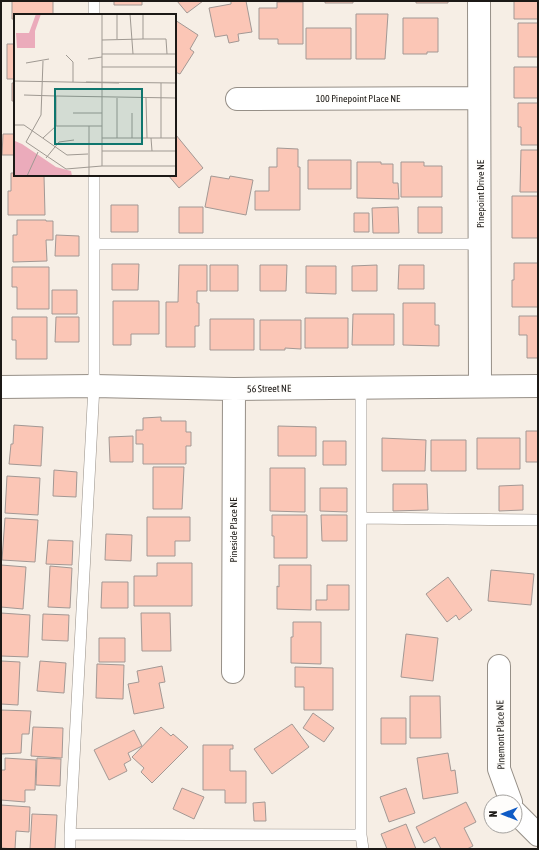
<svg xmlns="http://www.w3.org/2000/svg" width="539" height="850" font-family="'Asap Condensed',sans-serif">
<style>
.building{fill:#fbc6b6;stroke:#a39894}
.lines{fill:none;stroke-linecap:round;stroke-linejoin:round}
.service-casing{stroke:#968f87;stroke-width:12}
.minor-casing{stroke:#968f87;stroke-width:24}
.service{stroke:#fff;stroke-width:11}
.minor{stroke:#fff;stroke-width:22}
.labels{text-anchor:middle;stroke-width:3;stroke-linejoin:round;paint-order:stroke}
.street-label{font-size:10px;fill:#1c1916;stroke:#fefdfb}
.inset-road{fill:none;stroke:#9f9992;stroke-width:1}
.view{fill:#0f766e;fill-opacity:0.15;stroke:#0f766e;stroke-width:2}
.inset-edge{fill:none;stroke:#1c1916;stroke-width:2}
</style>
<rect width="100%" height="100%" fill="#f6eee5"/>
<!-- building -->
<path class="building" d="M12 1H53V15H15V19H12Z
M114 1H142V5H114Z
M177 1H203L187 13Z
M231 1H246L252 32 238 34 239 41 229 43 227 35 215 37 209 8 231 4Z
M325 1H353V3H325Z
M416 1H448V3H416Z
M514 1H538V19H514Z
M277 2H303V44H278V39H259V8H277Z
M356 14H388L385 59H356Z
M403 18H438V52H427V54H403Z
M175 20 198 35 190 49 194 52 180 74 175 72Z
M518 23H538V57H518Z
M306 28H351V59H306Z
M7 44H15V79H7Z
M514 67H538V98H514Z
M12 83H15V101H12Z
M518 103H538V145H521V127H518Z
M3 134H15V155H2Z
M176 135 203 168 179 188 168 175H175Z
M277 148 298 149V167H300V210H255V191H269V167H277Z
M521 150H538V192H520Z
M308 160H351V189H308Z
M357 162H381V164H393V183H398L399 199 357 198Z
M401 162H424V166H442V197H401Z
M11 173H15V175H44L45 215H8V191H11Z
M211 176 229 179 230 176 253 180 246 215 205 207Z
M512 196H538V238H512Z
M111 205H138V232H111Z
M179 207H203V233H179Z
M398 207 399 233H373L372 208Z
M418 207H442V233H418Z
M354 213H369V232H354Z
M17 220H46V221H53V240H46L47 261 13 262V235H17Z
M56 235 79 236V256H55Z
M514 263H538V307H512V280H514Z
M112 264H139L138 290H112Z
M179 265H207V291H197V303H199V326H195V347H166V302H178Z
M210 265H238V291H210Z
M260 265H287L286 291H260Z
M377 265V291H352V266Z
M399 265H424V289H398Z
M306 266H336V294L306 293Z
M12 267H49V309H17V287H12Z
M52 290H77V314H52Z
M113 301H159V334H131V345H113Z
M403 303H435V325H439V346L403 345Z
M353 314H394V345H352Z
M519 316H538V358H527V335H519Z
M12 317H47V359H16V340H12Z
M56 317H79V342H55Z
M305 318H348V348H305Z
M210 319H254V350H210Z
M260 320H301V349L285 348V350H260Z
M161 417V421H186V432H191V446H186V464H143V444H136V430H143V418Z
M14 425 43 427 41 466 9 464 11 444H13Z
M278 426 316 427V456H278Z
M526 431H538V462H526Z
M133 436V462H110L109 437Z
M382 438 426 440 425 471H382Z
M477 438H520V469H477Z
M431 440H466V471H431Z
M323 441H346V465H323Z
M153 467H184L182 509H153Z
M270 468H305V512L270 511Z
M54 470 77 472 76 497 53 496Z
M7 476 40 478 38 515 5 513Z
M393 484H427L428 510 393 511Z
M523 485V510L499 511V486Z
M320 488H347V512L320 511Z
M272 515H307V558H274V536H272Z
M321 515H347V541H322Z
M147 517H190V541H175V556H147Z
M5 518 38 520 35 562 2 560Z
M106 534 132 535 131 561 105 560Z
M48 540 73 541 72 565 46 564Z
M157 563H192V606H134V576H157Z
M1 565 26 567 23 609 1 607Z
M279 565H311V610L277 609V586L279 587Z
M50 566 72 568 70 608 48 607Z
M491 570 534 574 531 605 488 601Z
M448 577 472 610 459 620 456 615 447 622 426 594Z
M102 582H128V608H101Z
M327 585H349V610H316V600H327Z
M1 613 30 615 28 657 1 656Z
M141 613H170L171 651H142Z
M43 614 69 615 68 641 42 640Z
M293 622H321V664L291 663V637H293Z
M406 634 438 638 433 681 401 677Z
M99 638H125V662H99Z
M1 661 20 662 18 705 1 704Z
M40 661 66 663 64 693 37 691Z
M97 664 124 665 123 699 96 698Z
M162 666 165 682 159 683 164 708 134 714 128 684 139 682 137 671Z
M295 667 333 668V710H304V687H295Z
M410 696H440L441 738H410Z
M1 710 31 711 29 734H22L21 753 1 754Z
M313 713 334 728 324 742 303 728Z
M381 718H406V744H381Z
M292 724 309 747 272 774 254 749Z
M33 727 63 728 62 758 31 756Z
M161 727 171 736 173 734 188 747 152 783 141 772 144 768 132 757Z
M134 730 142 746 128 753 131 760 124 764 127 771 109 780 94 750Z
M203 745H233V749H230V771H246V803H225V790H203Z
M448 753 451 771 455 770 458 793 423 799 417 758Z
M5 758 36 760 35 790H25V802L1 800V770H5Z
M37 758 61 759 60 786 36 785Z
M182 788 204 797 194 819 173 809Z
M406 788 415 813 389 822 380 797Z
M265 802 266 821H254L253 803Z
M466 802 476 822 464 828 473 846 467 849H441L435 837 424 843 416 827Z
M1 805 30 807 29 832 16 831 15 849 1 848Z
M32 814 57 815 55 849H30Z
M406 824 416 849H387L381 834Z"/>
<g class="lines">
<!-- service casing -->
<g class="service-casing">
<path id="service" d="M94 1V15
M94 175V386L70 834 361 835 363 849
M94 244H480
M361 387V835
M361 518 538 520
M70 849V834"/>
</g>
<!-- minor casing -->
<g class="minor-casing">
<path id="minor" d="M479 1 480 386
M237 99 479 98
M1 387 94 386 234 389 538 386
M499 666V769L511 802
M233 672 234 389
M515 812 538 835"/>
</g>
<!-- service -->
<use href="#service" class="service"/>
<!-- minor -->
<use href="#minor" class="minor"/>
</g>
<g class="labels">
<!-- street labels -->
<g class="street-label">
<text x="358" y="102">100 Pinepoint Place NE</text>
<text transform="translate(480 194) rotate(-90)" y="4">Pinepoint Drive NE</text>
<text transform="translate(269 388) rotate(-1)" y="4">56 Street NE</text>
<text transform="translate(233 530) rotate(-90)" y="4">Pineside Place NE</text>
<text transform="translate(500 735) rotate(-91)" y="4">Pinemont Place NE</text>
</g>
</g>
<!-- overview -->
<g transform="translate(14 14)">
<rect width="162" height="162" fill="#f6eee5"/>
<path d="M22 0H27L21 17V34H3L2 19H15ZM1 127 8 130 42 153 57 157 58 162H0Z" fill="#ebabbb"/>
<path class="inset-road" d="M88 0V152M116 0 119 40M129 0V25H152L153 40M103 25V0M88 26 129 25M88 40H162M52 41 59 48V68M74 45 88 43M29 47 27 101 12 128 52 155 88 152H162M12 49 35 45M88 53H162M0 67 105 69M72 68 162 69M147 69V124M10 81 42 82M132 84 133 124M59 99H88M118 99V124M0 111H10L53 141 74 140M42 112H88M29 124 42 112V82L162 84M88 124H162M103 124V84M137 124 138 137M88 137H162M32 144 45 128 60 126M13 162 24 138M75 162V112"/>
<path class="view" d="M41 75H128V130H41Z"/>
<rect width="162" height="162" class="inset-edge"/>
</g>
<!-- border -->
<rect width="539" height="850" fill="none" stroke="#1c1916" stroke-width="4"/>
<!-- north arrow -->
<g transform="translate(503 814) rotate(270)"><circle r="19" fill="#fefdfb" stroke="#a4a29f"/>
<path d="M0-3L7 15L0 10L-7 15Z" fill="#0f5bc5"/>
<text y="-6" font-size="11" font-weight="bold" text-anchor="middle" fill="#1c1916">N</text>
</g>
</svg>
